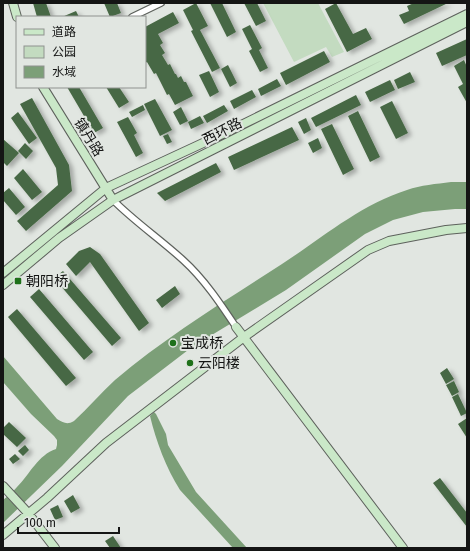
<svg xmlns="http://www.w3.org/2000/svg" width="470" height="551" font-family="'Fira Sans','Noto Sans SC',sans-serif">
<style>
.green{fill:#c3dbc0}
.water{fill:#7c9f78}
.building{fill:#476844;filter:url(#shadow)}
.lines{fill:none;stroke-linecap:round;stroke-linejoin:round}
.street-casing{stroke:#5d615c;stroke-width:8}
.secondary-casing{stroke:#5d615c;stroke-width:10}
.street{stroke:#fff;stroke-width:5.5}
.secondary{stroke:#cae8c8;stroke-width:8}
.poi-dot{fill:#1e711a;stroke:#e1e6e1;stroke-width:1.5}
.labels{text-anchor:middle;stroke-width:4;stroke-linejoin:round;paint-order:stroke}
.street-label{font-size:14px;fill:#141514;stroke:#e1e6e1}
.poi-label{font-size:14px;fill:#141514;stroke:#e1e6e1;text-anchor:start}
</style>
<defs>
<filter id="shadow"><feDropShadow dx="4" dy="2.5" stdDeviation="2" flood-color="#0004"/></filter>
</defs>
<rect width="100%" height="100%" fill="#e1e6e1"/>
<!-- green -->
<path class="green" d="M263 3H318L344 52 332 57 326 47 294 62Z"/>
<!-- water -->
<path class="water" d="M451 182H467V209H455L423 212 393 220 365 234 286 290 192 347 128 396 62 466 3 523V500C8 496 13 492 17 487 30 474 38 455 56 449L57 445V440L54 436 31 414 3 382V356L57 419C64 423 67 425 74 421 88 408 101 393 115 380 167 336 225 301 282 264 322 238 360 205 407 190 421 185 436 184 451 182Z
M154 412 156 414 166 434 168 445 196 492 247 548H233L180 490C166 468 156 441 150 416Z"/>
<!-- building -->
<path class="building" d="M33 3H46L51 17H37Z
M104 3H117L121 13 110 17Z
M196 3 208 26 200 30 220 68 212 72 191 31 193 30 183 10Z
M210 3H222L236 32 227 37Z
M244 3H257L266 21 256 26Z
M336 3 353 34 366 28 372 39 347 52 325 9Z
M414 3H448L404 24 399 15 409 11 407 6Z
M76 11 79 17H62Z
M173 12 179 23 158 34 163 43 160 45 165 53 162 55 168 65 170 64 175 74H176L178 78 181 76 184 82H186L193 96 175 105 169 94 167 95 156 73 154 74 147 62 145 63V27Z
M250 25 262 48 259 50 268 68 260 72 249 51 252 49 242 29Z
M467 39V55L442 66 436 53Z
M324 51 330 62 286 85 280 73Z
M464 60 467 67V103L458 87 463 84 454 66Z
M228 65 237 83 230 87 221 69Z
M209 71 219 92 210 97 199 75Z
M410 72 415 82 398 89 394 80Z
M277 79 281 86 261 96 258 89Z
M390 80 395 90 370 102 365 92Z
M67 87H79L103 128 94 133Z
M106 87H119L129 102 119 108Z
M252 90 256 97 234 109 230 101Z
M356 95 361 105 316 127 311 118Z
M32 98 69 165 72 191 26 231 17 221 58 185 56 168 20 104Z
M155 99 172 130 160 136 144 104Z
M392 101 408 133 396 139 380 107Z
M143 105 145 110 132 117 129 112Z
M224 105 228 111 207 123 203 116Z
M181 107 188 121 180 125 173 112Z
M358 111 380 157 370 162 348 116Z
M18 112 37 138 29 144 11 118Z
M200 116 204 123 191 129 188 122Z
M128 117 137 133 134 135 143 153 136 157 117 122Z
M306 118 311 130 304 134 298 122Z
M332 124 354 169 343 175 321 129Z
M292 127 299 140 234 170 228 157Z
M168 134 172 142 167 144 163 136Z
M318 138 322 148 313 153 308 143Z
M3 139 19 153 7 166 3 162Z
M25 143 33 151 26 159 18 151Z
M216 163 221 172 165 201 157 193Z
M23 169 42 192 32 200 14 178Z
M9 188 25 207 16 215 3 200V193Z
M90 247 100 254 149 323 139 331 90 262 76 276 66 264 79 251Z
M63 271 121 338 112 346 54 278Z
M175 286 180 294 162 308 156 300Z
M39 289 93 352 84 360 30 297Z
M17 309 76 378 66 386 8 317Z
M447 368 454 379 446 384 440 373Z
M454 381 459 392 452 396 446 385Z
M458 394 467 413 461 416 452 397Z
M467 418V438L458 424Z
M9 422 26 438 17 447 3 434V428Z
M25 445 29 450 23 456 18 451Z
M15 454 20 459 13 464 9 459Z
M440 478 467 513V527L433 483Z
M73 495 80 508 71 513 64 501Z
M58 505 63 517 55 520 50 509Z
M113 536 121 548H110L105 541Z"/>
<g class="lines">
<!-- street casing -->
<g class="street-casing">
<path id="street" d="M132 17 161 3
M113 200C135 222 160 239 183 260 204 279 220 303 236 327"/>
</g>
<!-- secondary casing -->
<g class="secondary-casing">
<path id="secondary" d="M13 3 17 17
M43 87 113 200
M3 273 106 188 231 130 467 14
M3 285 59 238 113 200 467 22
M236 327 403 548
M3 486 28 513 55 548
M3 535 47 498 106 443 244 337 368 250 389 241 446 230 467 228"/>
</g>
<!-- street -->
<use href="#street" class="street"/>
<!-- secondary -->
<use href="#secondary" class="secondary"/>
</g>
<!-- markers -->
<g class="poi-dot">
<rect x="14" y="277" width="8" height="8" rx="2"/>
<circle cx="173" cy="343" r="4"/>
<circle cx="190" cy="363" r="4"/>
</g>
<g class="labels">
<!-- street labels -->
<g class="street-label">
<text transform="translate(222 131) rotate(-27)" y="5">西环路</text>
<text transform="translate(89 137) rotate(58)" y="5">镇丹路</text>
</g>
<!-- poi labels -->
<g class="poi-label">
<text x="26" y="286">朝阳桥</text>
<text x="181" y="348">宝成桥</text>
<text x="198" y="368">云阳楼</text>
</g>
</g>
<!-- border -->
<rect width="470" height="551" fill="none" stroke="#141514" stroke-width="8"/>
<!-- legend -->
<rect x="16" y="16" width="130" height="72" fill="#e1e6e1" stroke="#8f928f"/>
<rect x="24" y="29" width="20" height="6" fill="#cae8c8" stroke="#8f928f"/>
<text x="52" y="36" font-size="12" fill="#141514">道路</text>
<rect x="24" y="46" width="20" height="12" fill="#c3dbc0" stroke="#8f928f"/>
<text x="52" y="56" font-size="12" fill="#141514">公园</text>
<rect x="24" y="66" width="20" height="12" fill="#7c9f78" stroke="#8f928f"/>
<text x="52" y="76" font-size="12" fill="#141514">水域</text>
<!-- scale -->
<path d="M18 527v6h101v-6" fill="none" stroke="#141514" stroke-width="2"/>
<text x="24" y="527" font-size="12" fill="#141514" stroke="#e1e6e1" stroke-width="3" paint-order="stroke">100 m</text>
</svg>
